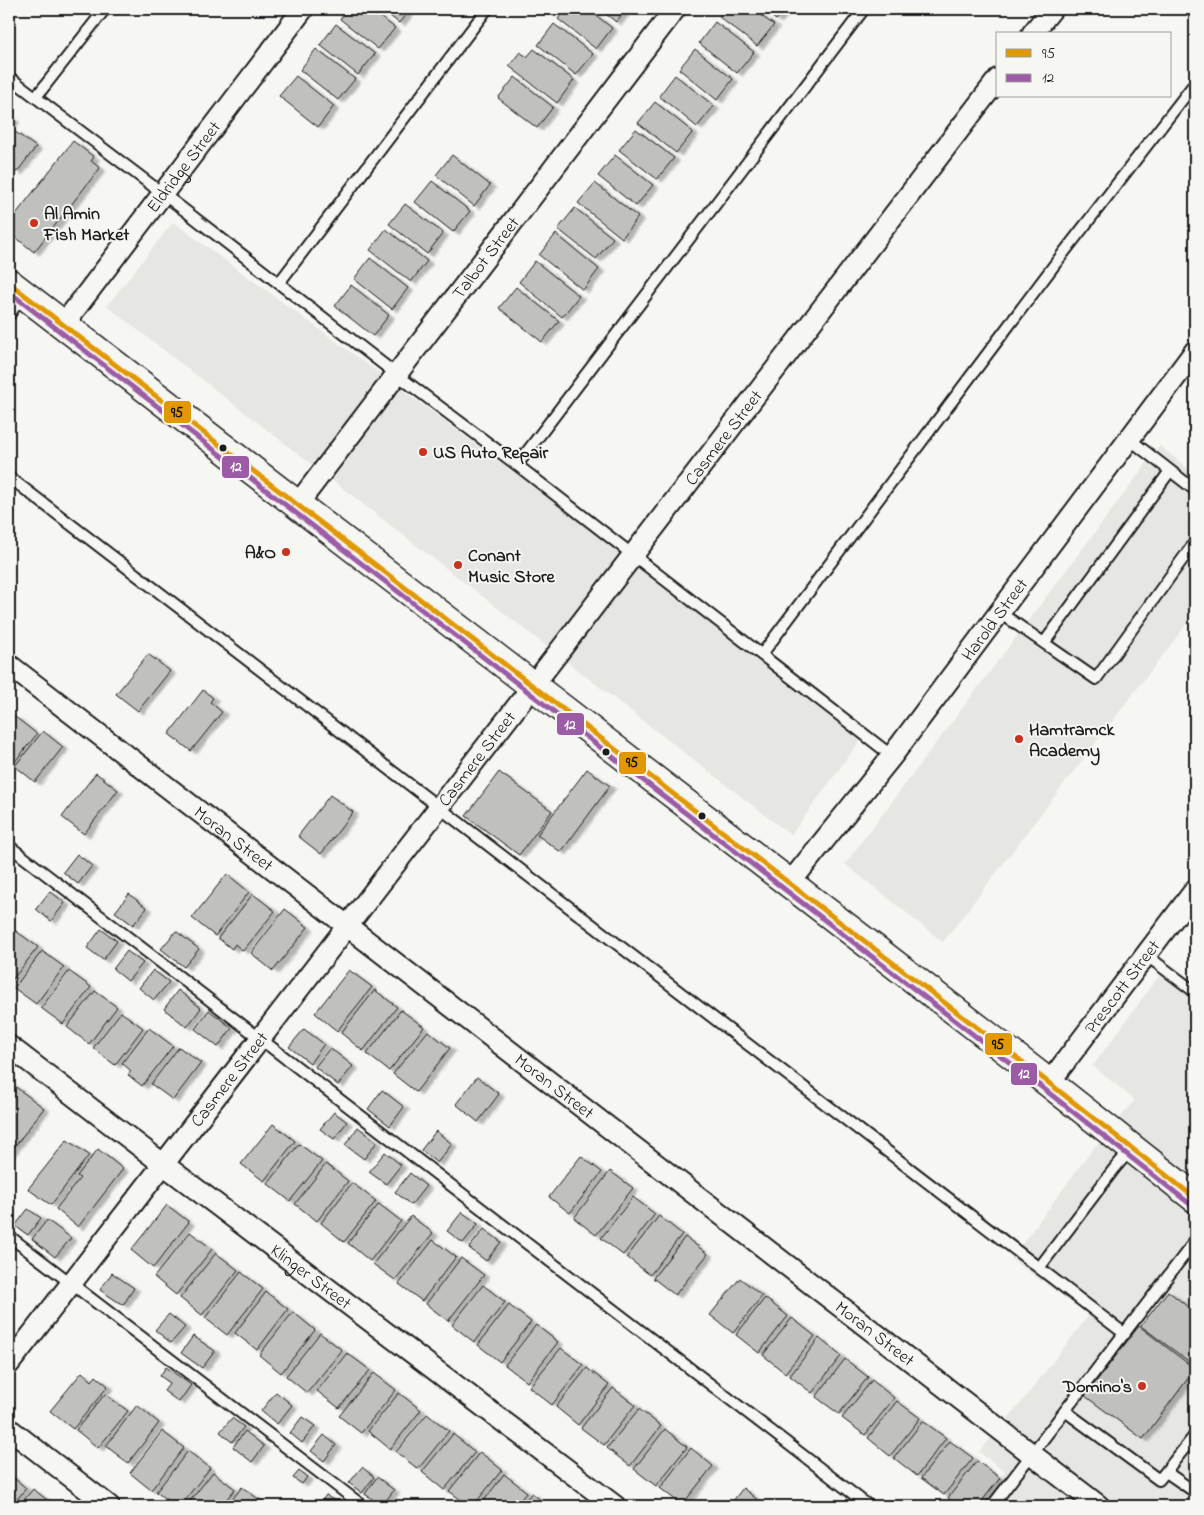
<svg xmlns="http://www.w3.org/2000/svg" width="1204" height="1515" font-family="'Indie Flower',sans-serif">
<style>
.built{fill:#e6e6e2}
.building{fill:#c0c0bd;stroke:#1c1c1c;filter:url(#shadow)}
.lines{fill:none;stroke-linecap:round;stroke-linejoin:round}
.service-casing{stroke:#1c1c1c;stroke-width:14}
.minor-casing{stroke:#1c1c1c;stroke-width:24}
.secondary-casing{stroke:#1c1c1c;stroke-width:31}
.service{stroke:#f6f6f2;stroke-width:10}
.minor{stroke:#f6f6f2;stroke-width:20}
.secondary{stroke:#f6f6f2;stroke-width:28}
.bus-1-casing{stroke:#f6f6f2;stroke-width:9}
.bus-2-casing{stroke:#f6f6f2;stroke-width:9}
.bus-1{stroke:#e19803;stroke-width:5}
.bus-2{stroke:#9b5ba5;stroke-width:5}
.poi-dot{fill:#c8321e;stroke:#f6f6f2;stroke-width:2}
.bus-dot{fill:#1c1c1c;stroke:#f6f6f2;stroke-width:2}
.labels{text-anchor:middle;stroke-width:4;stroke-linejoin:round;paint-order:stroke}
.street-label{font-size:18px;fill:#1c1c1c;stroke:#f6f6f2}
.poi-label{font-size:18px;font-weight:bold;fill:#1c1c1c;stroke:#f6f6f2;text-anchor:start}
.line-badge{stroke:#f6f6f2;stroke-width:2}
.badge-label{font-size:14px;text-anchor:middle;font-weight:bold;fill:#fff}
.pale-badge-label{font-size:14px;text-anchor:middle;font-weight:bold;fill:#111}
</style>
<defs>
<filter id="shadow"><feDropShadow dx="5.5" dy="3" stdDeviation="1" flood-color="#0004"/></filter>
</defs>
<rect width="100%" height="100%" fill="#f6f6f2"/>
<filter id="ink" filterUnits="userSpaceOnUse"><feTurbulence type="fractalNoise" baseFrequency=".02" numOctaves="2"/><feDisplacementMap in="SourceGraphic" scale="10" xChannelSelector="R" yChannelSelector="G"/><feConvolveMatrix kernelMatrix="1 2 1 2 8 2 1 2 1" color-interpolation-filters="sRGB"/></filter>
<g filter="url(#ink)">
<!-- built -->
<path class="built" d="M173 222 867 731 791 835 107 306Z
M1160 446 1195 474V613L943 942 845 864Z
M1169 962 1195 983V1506H978L1005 1472 979 1452 1021 1403 1089 1315 1011 1259 1089 1154 1135 1100 1093 1066Z"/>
<!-- building -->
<path class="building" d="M348 9H370L395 28 378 49 340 19Z
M381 9H410L399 23Z
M566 9H588L612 28 596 49 558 19Z
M600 9H626L616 22Z
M725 9H752L774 25 757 46 719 17Z
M762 9H786L776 20Z
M715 22 754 52 737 73 699 43Z
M336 24 375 54 358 75 320 45Z
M554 24 593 54 576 75 538 45Z
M316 49 355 79 338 100 300 70Z
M534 49 574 80 557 103 509 66 520 52 527 57Z
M695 49 733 79 717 100 679 69Z
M675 75 714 106 697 127 659 96Z
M296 76 334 106 318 127 279 96Z
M515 77 553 107 537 128 498 98Z
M655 102 693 132 676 153 638 123Z
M9 115 14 120 9 126Z
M636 129 674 158 657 179 619 150Z
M14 131 36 147 17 172 12 167 9 172V138Z
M73 141 94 157 91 161 100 168 34 252 9 232V223Z
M452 155 490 185 474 206 436 175Z
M615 155 653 185 636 206 598 176Z
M432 181 470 211 453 232 415 202Z
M595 183 638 217 622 238 578 203Z
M405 204 443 233 427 254 389 224Z
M575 208 613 238 596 259 558 229Z
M386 229 427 261 411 282 370 250Z
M556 234 599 269 583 290 539 255Z
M370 258 408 288 392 309 354 279Z
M535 261 579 296 562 317 519 282Z
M351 285 389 315 373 336 335 306Z
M516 287 559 321 542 342 499 308Z
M148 654 170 671 138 711 116 694Z
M203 690 213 698 210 702 222 712 191 751 169 734Z
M14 716 37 734 9 769V723Z
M43 731 63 747 35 782 15 766Z
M587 769 610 786 561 852 537 835Z
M499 772 552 811 519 855 466 816Z
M96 773 118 790 84 834 62 817Z
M330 795 353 812 321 854 298 836Z
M77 854 92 866 78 884 63 872Z
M227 874 249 892 215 936 192 918Z
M50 891 65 903 51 921 36 909Z
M129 894 147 908 133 925 115 912Z
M253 894 275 911 243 951 235 944 232 949 218 938Z
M285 909 308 927 273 971 251 953Z
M101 929 117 941 103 960 87 948Z
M16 931 38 947 9 984V940Z
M176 931 199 949 184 967 161 949Z
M42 951 64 967 36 1004 14 988Z
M127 951 143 963 128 981 113 969Z
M153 970 169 982 154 1000 139 988Z
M349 970 372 987 337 1031 315 1013Z
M69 971 91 987 63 1024 41 1008Z
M178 990 201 1008 187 1027 164 1009Z
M375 990 397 1007 363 1051 341 1033Z
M95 991 117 1007 89 1044 67 1027Z
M209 1010 232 1028 218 1047 195 1029Z
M401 1010 424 1027 389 1071 367 1054Z
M121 1012 143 1028 115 1065 93 1048Z
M149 1028 173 1046 142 1086 128 1075 131 1071 122 1063Z
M304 1029 324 1044 310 1063 289 1047Z
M428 1031 450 1048 416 1092 393 1074Z
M179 1047 201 1063 173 1100 151 1084Z
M330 1048 353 1066 338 1085 315 1067Z
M477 1077 499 1094 478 1122 456 1104Z
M9 1082 44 1108 9 1154Z
M382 1090 404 1107 390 1126 368 1109Z
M334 1112 347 1122 334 1139 320 1129Z
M273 1124 295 1141 264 1181 241 1164Z
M358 1127 377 1142 364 1159 345 1145Z
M436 1131 452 1144 437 1163 421 1150Z
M67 1140 89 1155 51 1205 28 1189Z
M299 1144 322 1161 290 1201 268 1184Z
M98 1149 123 1169 78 1227 56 1209 80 1178 77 1176Z
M385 1152 401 1165 386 1184 369 1172Z
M581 1156 602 1172 570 1213 549 1197Z
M326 1164 348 1181 317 1221 295 1204Z
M610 1171 633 1188 596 1235 574 1218Z
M410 1173 426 1186 411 1205 395 1192Z
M352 1183 376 1201 344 1242 321 1223Z
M633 1197 655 1214 623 1255 601 1238Z
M379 1204 401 1221 370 1261 348 1243Z
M167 1205 189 1222 153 1268 131 1250Z
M28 1209 41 1218 28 1235 15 1226Z
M462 1212 478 1224 463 1243 447 1231Z
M411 1216 433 1233 395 1280 373 1264Z
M659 1216 682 1234 650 1275 627 1257Z
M47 1220 71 1238 55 1257 32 1239Z
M484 1229 501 1242 486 1261 469 1248Z
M190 1232 212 1249 176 1295 154 1277Z
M685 1237 708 1254 675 1295 653 1278Z
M433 1240 456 1257 422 1301 399 1284Z
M216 1253 238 1270 202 1315 180 1298Z
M461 1258 484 1275 448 1321 426 1304Z
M241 1272 263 1289 227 1335 205 1318Z
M112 1273 134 1288 123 1305 100 1290Z
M740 1278 762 1296 733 1333 710 1315Z
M483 1285 505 1302 474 1342 452 1325Z
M1168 1291 1192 1310 1195 1306V1366L1141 1326Z
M266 1292 288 1309 257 1350 235 1333Z
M765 1298 788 1316 759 1353 736 1335Z
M509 1305 531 1322 500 1362 478 1345Z
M293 1312 315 1330 281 1373 259 1355Z
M169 1314 185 1327 171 1343 155 1330Z
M792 1318 815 1336 785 1373 763 1355Z
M536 1325 558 1342 527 1382 505 1365Z
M1139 1326 1195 1369 1143 1439 1085 1396Z
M320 1333 342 1350 307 1393 286 1376Z
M193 1336 215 1351 202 1368 181 1353Z
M819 1338 841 1356 812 1393 790 1376Z
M561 1348 583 1365 552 1405 529 1387Z
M347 1353 370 1370 339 1408 317 1391Z
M845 1359 868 1377 839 1414 816 1397Z
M166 1367 191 1385 179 1402 164 1391 170 1383 160 1376Z
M587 1368 609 1385 578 1425 556 1407Z
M82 1372 92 1381 96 1376 108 1386 73 1429 50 1411Z
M374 1373 396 1390 361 1433 339 1416Z
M872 1380 894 1398 865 1435 842 1418Z
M613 1388 635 1405 604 1445 581 1428Z
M276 1392 292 1405 277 1424 261 1411Z
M399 1393 421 1410 390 1449 368 1431Z
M105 1394 128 1411 98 1448 76 1430Z
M897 1401 920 1418 890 1456 868 1438Z
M137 1405 159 1423 128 1463 106 1446Z
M639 1409 661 1426 630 1466 607 1448Z
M427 1414 449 1431 418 1469 396 1452Z
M302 1417 315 1426 302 1443 290 1433Z
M232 1418 244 1427 232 1442 220 1432Z
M923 1421 946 1438 917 1476 894 1458Z
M665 1429 687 1447 656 1486 634 1469Z
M162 1431 184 1448 151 1490 130 1473Z
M245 1431 264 1446 252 1462 233 1447Z
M453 1434 475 1452 444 1490 422 1472Z
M324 1435 336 1445 324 1461 311 1451Z
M950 1441 973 1458 944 1495 921 1478Z
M691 1448 713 1466 682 1505 660 1488Z
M188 1451 210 1468 180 1506H175L156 1492Z
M480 1452 502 1470 473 1506H469L449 1491Z
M977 1461 1000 1478 978 1506H958L948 1498Z
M362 1467 374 1477 362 1493 349 1483Z
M299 1471 307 1477 302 1484 293 1478Z
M213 1472 235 1489 221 1506H186Z
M9 1474 26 1488 12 1506H9Z
M504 1474 527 1492 515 1506H480Z
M377 1477 394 1490 382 1506 365 1494Z
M242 1487 265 1504 263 1506H227Z
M743 1488 765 1506H729Z
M33 1489 55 1506H19Z
M532 1493 548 1506H521Z
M326 1495 341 1506H318Z"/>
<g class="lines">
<!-- service casing -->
<g class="service-casing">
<path id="service" d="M9 77 183 209 396 374 517 465 892 756
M36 97 105 9
M279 283 487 9
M9 315 23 295
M1128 438 1195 490
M517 465 864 9
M9 477 1125 1334
M999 612 1096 679 1195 542
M1044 643 1170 471
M762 654 1055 264 1195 83
M9 846 869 1506
M1146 955 1195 992
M9 1236 363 1506
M1039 1268 1114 1169 1132 1148
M1065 1411 1159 1480 1195 1435
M1166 1472 1195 1492
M992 1506 1195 1241"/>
</g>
<!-- minor casing -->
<g class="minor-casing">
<g id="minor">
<path d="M1032 34 1052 9"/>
<path id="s1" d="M63 325 303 9"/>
<path id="s2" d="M297 505 675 9"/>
<path id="s3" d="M9 665 1099 1506"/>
<path id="s4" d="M789 884 892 756 1195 351"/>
<path id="s5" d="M9 1046 163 1164 615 1506"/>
<path id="s6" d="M1049 1083 1195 890"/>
<path id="s7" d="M9 1364 515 709 998 79"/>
<path d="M9 1429 109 1506"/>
</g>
</g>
<!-- secondary casing -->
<g class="secondary-casing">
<path id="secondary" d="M9 283 1049 1083 1195 1198"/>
</g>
<!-- service -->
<use href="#service" class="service"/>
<!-- minor -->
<use href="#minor" class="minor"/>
<!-- secondary -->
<use href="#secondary" class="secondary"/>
<!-- bus-1 casing -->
<g class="bus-1-casing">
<path id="bus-1" d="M9 283 1049 1083 1195 1198"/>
</g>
<!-- bus-2 casing -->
<g class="bus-2-casing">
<path id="bus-2" d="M9 292 1044 1089 1190 1204"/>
</g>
<!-- bus-1 -->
<use href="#bus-1" class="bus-1"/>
<!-- bus-2 -->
<use href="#bus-2" class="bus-2"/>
</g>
</g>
<!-- markers -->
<g class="poi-dot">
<circle cx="34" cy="223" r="5"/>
<circle cx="423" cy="452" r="5"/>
<circle cx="286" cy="552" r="5"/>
<circle cx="458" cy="565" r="5"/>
<circle cx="1019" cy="739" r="5"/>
<circle cx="1142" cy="1386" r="5"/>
</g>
<g class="bus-dot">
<circle cx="223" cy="448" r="4.5"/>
<circle cx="606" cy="752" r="4.5"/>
<circle cx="702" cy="816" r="4.5"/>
</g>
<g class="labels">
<!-- street labels -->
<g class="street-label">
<text dy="6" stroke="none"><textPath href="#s1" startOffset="199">Eldridge Street</textPath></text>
<text dy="6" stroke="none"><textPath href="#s2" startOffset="311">Talbot Street</textPath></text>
<text dy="6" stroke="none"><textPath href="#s7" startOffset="1170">Casmere Street</textPath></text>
<text dy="6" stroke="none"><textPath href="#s4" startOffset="335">Harold Street</textPath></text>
<text dy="6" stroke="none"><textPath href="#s7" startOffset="765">Casmere Street</textPath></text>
<text dy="6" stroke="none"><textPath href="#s3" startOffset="284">Moran Street</textPath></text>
<text dy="6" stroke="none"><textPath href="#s6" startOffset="121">Prescott Street</textPath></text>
<text dy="6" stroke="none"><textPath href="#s7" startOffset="360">Casmere Street</textPath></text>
<text dy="6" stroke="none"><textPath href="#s3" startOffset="689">Moran Street</textPath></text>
<text dy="6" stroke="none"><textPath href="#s5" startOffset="380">Klinger Street</textPath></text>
<text dy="6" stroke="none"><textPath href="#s3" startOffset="1094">Moran Street</textPath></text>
</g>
<!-- poi labels -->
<g class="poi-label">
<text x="44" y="219">Al Amin<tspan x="44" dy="21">Fish Market</tspan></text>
<text x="433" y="458">US Auto Repair</text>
<text x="276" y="558" text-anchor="end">A&amp;O</text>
<text x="468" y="561">Conant<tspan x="468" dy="21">Music Store</tspan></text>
<text x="1029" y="735">Hamtramck<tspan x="1029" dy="21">Academy</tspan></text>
<text x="1132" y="1392" text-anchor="end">Domino's</text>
</g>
</g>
<g class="line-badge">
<rect x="163" y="400" width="29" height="24" rx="5" fill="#e19803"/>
<rect x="221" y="455" width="29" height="24" rx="5" fill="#9b5ba5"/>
<rect x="556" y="712" width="29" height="24" rx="5" fill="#9b5ba5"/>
<rect x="618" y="751" width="29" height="24" rx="5" fill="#e19803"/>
<rect x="984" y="1032" width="29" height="24" rx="5" fill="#e19803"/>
<rect x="1010" y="1062" width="28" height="24" rx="5" fill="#9b5ba5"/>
</g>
<g class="badge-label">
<text x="236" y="471">12</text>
<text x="570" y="729">12</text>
<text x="1024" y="1078">12</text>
</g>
<g class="pale-badge-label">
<text x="177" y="417">95</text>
<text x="632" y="767">95</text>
<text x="998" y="1049">95</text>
</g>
<!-- margin -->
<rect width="1204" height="1515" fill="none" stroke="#f6f6f2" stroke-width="30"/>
<rect x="15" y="15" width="1174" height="1485" fill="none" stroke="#1c1c1c" stroke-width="2" filter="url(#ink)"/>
<!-- legend -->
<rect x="996" y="32" width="175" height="65" fill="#f6f6f2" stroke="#9f9f9c"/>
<rect x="1006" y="49" width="25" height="8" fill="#e19803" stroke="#9f9f9c"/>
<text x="1042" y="58" font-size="15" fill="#1c1c1c">95</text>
<rect x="1006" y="74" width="25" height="8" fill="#9b5ba5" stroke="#9f9f9c"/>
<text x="1042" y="82" font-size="15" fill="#1c1c1c">12</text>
</svg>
